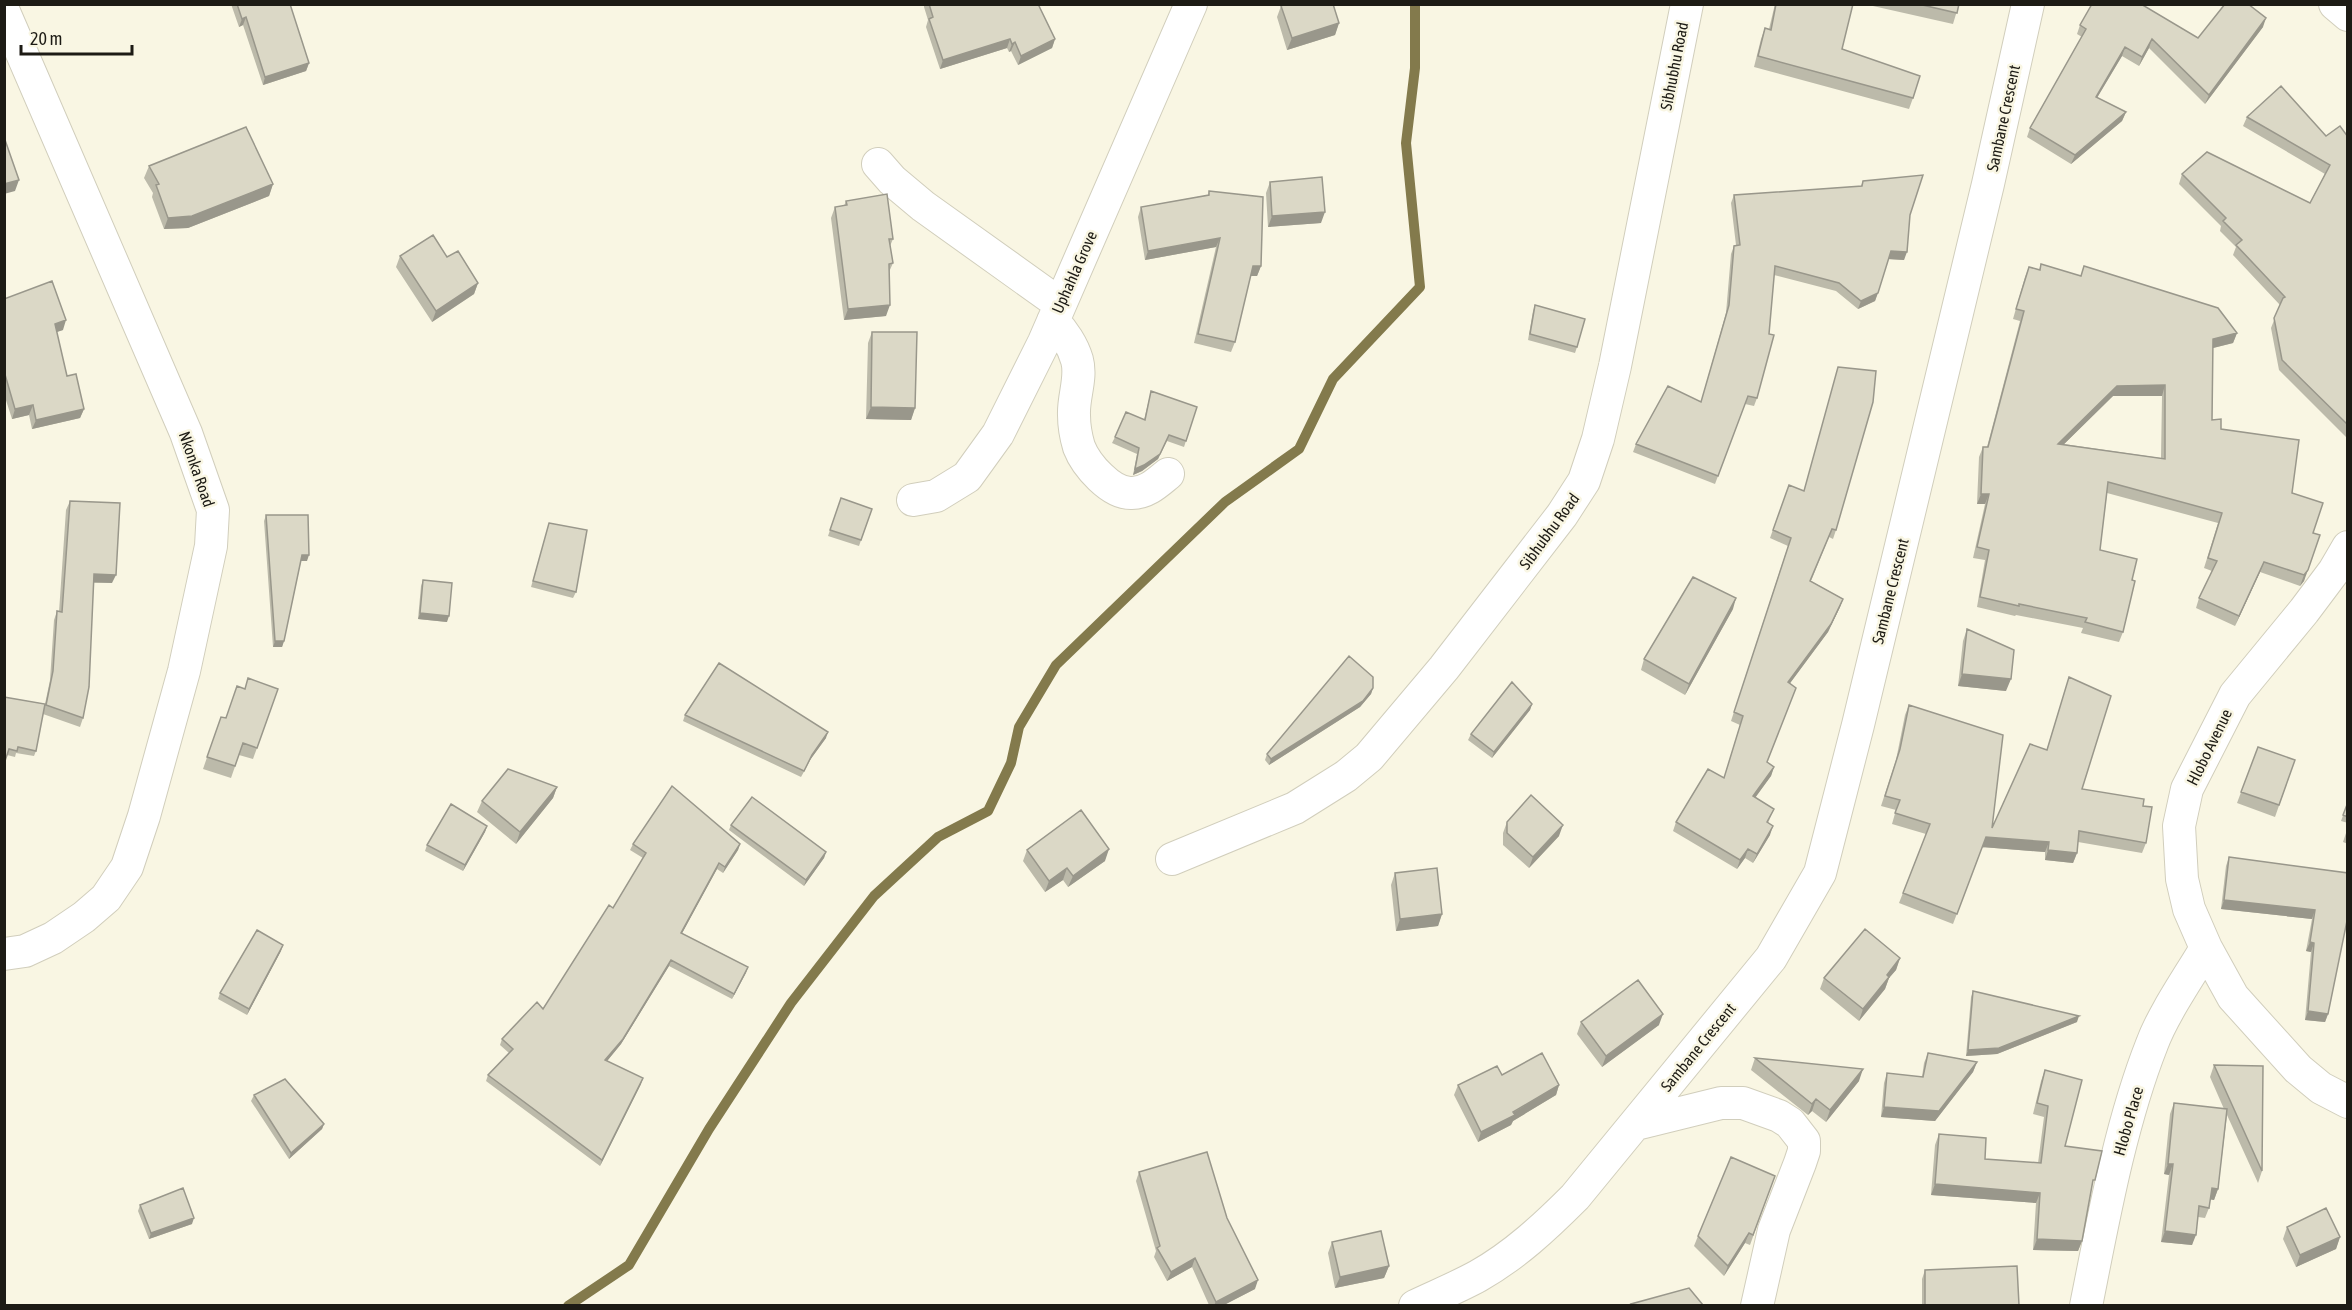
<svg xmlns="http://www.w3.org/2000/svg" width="2352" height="1310" font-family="'Asap Condensed',sans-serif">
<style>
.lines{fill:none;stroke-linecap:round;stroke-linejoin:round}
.stream{stroke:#837a4c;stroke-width:10}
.minor-casing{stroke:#d1cebc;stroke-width:34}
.minor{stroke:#fff;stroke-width:32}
.wall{fill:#bcbaaa;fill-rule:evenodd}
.shaded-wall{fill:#99978b}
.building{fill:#dbd8c6;stroke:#99978b;stroke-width:1.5;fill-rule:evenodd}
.labels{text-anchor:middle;stroke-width:5;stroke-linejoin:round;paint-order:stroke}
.street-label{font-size:16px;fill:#1d1b15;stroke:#f9f6e3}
</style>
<rect width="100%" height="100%" fill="#f9f6e3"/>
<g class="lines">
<!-- stream -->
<path class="stream" d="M568 1306 629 1265 709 1129 791 1003 874 896 938 837 988 811 1011 763 1019 727 1056 665 1225 502 1299 449 1333 379 1420 287 1406 143 1415 68V4"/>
<!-- minor casing -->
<g class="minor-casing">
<path id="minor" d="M2335 4 2348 15
M4 12 186 433 213 510 211 546 184 671 144 816 127 867 106 898 84 917 53 938 25 951 4 954
M878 164 892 180 923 206 1060 304
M1053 321C1063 331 1073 346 1077 360 1082 378 1073 397 1074 415 1074 425 1076 437 1079 447 1086 465 1111 494 1132 493 1147 493 1158 482 1168 474
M913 500 936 496 967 477 998 434 1044 342 1191 4
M2348 547 2334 571 2304 611 2235 695 2187 789 2179 826 2182 879 2189 909 2206 948 2233 997 2298 1069 2321 1088 2348 1102
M1172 859 1295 808 1346 776 1369 757 1444 668 1562 515 1584 481 1598 439 1615 366 1687 4
M1636 1124 1721 1103H1743L1779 1116 1790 1123 1804 1141V1151L1800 1163 1774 1230 1757 1306
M1415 1306C1436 1296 1458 1287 1478 1276 1515 1255 1545 1227 1575 1197L1771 958 1820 873 1858 725 1988 184 2028 4
M2086 1306C2103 1221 2120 1125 2152 1044 2163 1014 2189 977 2206 948"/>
</g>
<!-- minor -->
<use href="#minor" class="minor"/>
</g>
<!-- wall -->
<path class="wall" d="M231 4H290L309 63 306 71 263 85 243 25 239 27Z
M924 4H1043L1039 7 1055 39 1052 48 1018 65 1011 51 1009 52 1007 48 940 69 926 27 928 20 924 7Z
M1775 4H1853L1842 49 1913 98 1909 109 1754 67 1761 39 1765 28 1769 29Z
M1864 4H1959L1953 24Z
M1281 6 1339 23 1335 35 1287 50 1277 17Z
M2080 25 2198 38 2263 27 2205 104 2149 48 2139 66 2122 56 2097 98 2126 112 2122 121 2071 164 2027 137 2030 128 2082 37 2077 34Z
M2247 117 2326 136 2348 137V435L2347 438 2279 370 2271 328 2280 305 2233 255 2236 247 2220 231 2221 226 2179 184 2182 174 2310 203 2325 174 2243 126Z
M149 166 273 184 269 196 188 228 164 229 152 197 153 193 144 178Z
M1863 181 1910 215 1904 260 1888 259 1875 301 1858 309 1836 291 1774 275 1757 398 1754 406 1745 404 1715 484 1633 452 1636 444 1701 402 1726 313 1731 254 1734 246 1736 245 1731 203 1734 195 1861 186Z
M1270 182 1321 223 1268 227 1266 193Z
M1209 191 1261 266 1257 276H1250L1235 342 1231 352 1194 343 1216 247 1145 260 1138 217 1141 207 1208 195Z
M846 201 893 239 890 246 893 263 889 272 886 316 844 320 831 218 835 207 844 206Z
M400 256 447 257 478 283 474 294 432 322 396 267Z
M2041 264 2237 333 2233 343 2213 348 2212 420 2221 429 2292 493 2313 533 2304 581 2300 586 2260 572 2235 626 2196 608 2199 598 2212 571 2204 568 2218 523 2107 493 2100 550 2132 580 2123 632 2119 642 2081 633 2083 628 2016 615 2015 616 1977 607 1985 560 1973 558 1985 504H1977L1979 457 1983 447H1987L2020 321 2013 319 2025 277 2029 267 2039 270ZM2113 396H2162L2161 458 2064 444Z
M4 299 63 330 56 332 67 376 84 409 80 418 32 429 29 415 12 419 4 394Z
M1535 305 1577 347 1575 353 1528 340 1533 311Z
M872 332 915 408 911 420 866 419 868 343Z
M1838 367 1836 530 1833 539 1829 537 1811 581 1843 599 1840 607 1828 632 1790 683 1767 762 1774 767 1771 776 1755 797 1774 809 1768 823 1770 835 1753 863 1745 858 1737 869 1673 831 1676 822 1724 778 1740 725 1731 721 1788 546 1770 538 1789 485 1804 491Z
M1151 391 1197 407 1184 447 1167 441 1158 459 1142 471 1133 475 1137 454 1112 443 1115 437 1144 420Z
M841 498 872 509 859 546 828 536Z
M70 501 112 583H94L83 718 80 727 43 714 36 751 34 756 16 753 15 757 7 755 4 697 45 704 50 680 54 620 57 611 59 612 66 510Z
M266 515 307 561H301L284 641 282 647H273L264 521Z
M549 523 576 592 573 598 531 587Z
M423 580 447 622 418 619 421 586Z
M1733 609 1685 695 1641 670 1644 659Z
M1967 629 2006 691 1958 686 1963 641Z
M2069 677 2082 789 2143 806 2146 843 2142 853 2078 842 2077 853 2073 863 2045 860V852L1982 847 1953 924 1899 903 1926 834 1892 824 1896 810 1881 806 1896 760 1905 715 1909 705 1992 828 2047 749Z
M1373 688 1371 694 1360 707 1269 765 1265 760 1267 754Z
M244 689H278L253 759 239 755 231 778 203 769 221 717 225 718Z
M1532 704 1530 710 1492 758 1468 740 1471 734Z
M685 715 826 738 810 760 801 777 683 721Z
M2258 747 2295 760 2275 817 2237 803Z
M557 787 553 798 516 844 477 812 482 801Z
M2348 802V823L2341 821Z
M1507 822 1559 836 1529 868 1503 845V833Z
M731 825 826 852 824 858 804 886 729 830Z
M487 826 485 832 463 871 425 851 427 845Z
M2348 827V844L2343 842Z
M633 844H740L738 850 723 873 717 869 682 933 748 967 732 999 669 966 621 1044 607 1061 641 1084 600 1166 486 1081 488 1075 509 1053 500 1045 502 1039 543 1009 613 908 643 858 630 850Z
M1027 850 1105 861 1068 887 1063 880 1045 892 1023 861Z
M2229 857 2348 873 2328 1014 2325 1022 2305 1020 2311 952 2306 951 2312 919 2221 909 2226 866Z
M1395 873 1442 914 1438 926 1396 931 1391 885Z
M281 951 247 1015 218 999 220 993Z
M1900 958 1896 970 1889 978 1885 989 1859 1021 1820 989 1824 978Z
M1973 991 2077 1022 1997 1054 1966 1056 1971 997Z
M1581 1022 1659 1025 1602 1067 1577 1034Z
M1928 1053 1977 1062 1973 1072 1935 1121 1881 1117 1884 1083 1887 1073 1922 1077 1924 1063Z
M1755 1058 1859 1081 1826 1122 1812 1111 1808 1115 1751 1070Z
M2214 1065 2262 1171 2258 1183 2227 1115 2218 1189 2214 1200 2210 1199 2209 1208 2205 1218 2198 1217 2192 1245 2161 1242 2169 1175 2164 1174 2170 1114 2174 1103 2224 1109 2210 1077Z
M2045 1070 2065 1146 2091 1191 2082 1241 2078 1251 2033 1250 2036 1203 1931 1195 1935 1145 1939 1134 1985 1159 2038 1163 2044 1117 2033 1114 2041 1081Z
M1502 1075 1559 1085 1556 1095 1513 1121 1511 1125 1478 1142 1454 1095 1458 1085Z
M254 1095 324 1124 322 1129 289 1159 251 1101Z
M1139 1172 1227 1218 1255 1289 1224 1305H1209L1192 1267 1167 1281 1154 1257 1156 1251 1136 1181Z
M1775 1176 1750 1245 1745 1243 1724 1276 1694 1246 1698 1236Z
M140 1205 192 1224 149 1239 138 1211Z
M2287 1227 2340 1237 2336 1249 2296 1267 2283 1239Z
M1332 1242 1389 1266 1384 1278 1335 1288 1328 1253Z
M1925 1270 2019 1305H1922V1279Z"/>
<!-- shaded-wall -->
<path class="shaded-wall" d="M246 17 243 25 239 27 242 19Z
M2266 18 2263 27 2205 104 2209 95Z
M1339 23 1335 35 1287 50 1292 38Z
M1010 39 1007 48 940 69 943 60Z
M1055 39 1052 48 1018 65 1021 56Z
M2152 39 2149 48 2139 66 2142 57Z
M1015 42 1011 51 1009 52 1012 44Z
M2125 47 2122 56 2092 106 2096 97Z
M309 63 306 71 263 85 265 77Z
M2126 112 2122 121 2071 164 2075 155Z
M19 180 15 191 4 194V184Z
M273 184 269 196 188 228 164 229 168 218Z
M1325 212 1321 223 1268 227 1272 216Z
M1220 238 1216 247 1145 260 1148 251Z
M1891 251 1907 252 1904 260 1888 259Z
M1253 266H1261L1257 276H1249Z
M478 283 474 294 432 322 436 311Z
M1878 293 1875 301 1858 309 1861 301Z
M890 305 886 316 844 320 848 309Z
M66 320 63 330 51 334 55 324Z
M2237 333 2233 343 2209 349 2213 339Z
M2165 385 2162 396H2113L2054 454 2058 444 2117 386Z
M33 405 29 415 12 419 15 409Z
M871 407 915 408 911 420 866 419Z
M84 409 80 418 32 429 36 420Z
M1169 435 1158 459 1142 471 1133 475 1135 469Z
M1981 494H1989L1985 504H1977Z
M302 555H309L307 561H300Z
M2264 562 2260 572 2235 626 2239 616Z
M2308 570 2304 581 2300 586 2304 575Z
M94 574 116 575 112 583 91 582Z
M1736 598 1733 609 1685 695 1689 684Z
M1843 599 1840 607 1828 632 1785 690 1788 682Z
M420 613 449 616 447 622 418 619Z
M275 641H284L282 647H273Z
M1962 674 2011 679 2006 691 1958 686Z
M1373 688 1371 694 1360 707 1269 765 1271 759Z
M1532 704 1530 710 1492 758 1494 752Z
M828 732 826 738 810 760 801 777 812 755Z
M1774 767 1771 776 1750 805 1753 796Z
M557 787 553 798 516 844 520 832Z
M1563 825 1559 836 1529 868 1533 857Z
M487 826 485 832 463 871 465 865Z
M1773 826 1770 835 1753 863 1757 854Z
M1986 837 2049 842 2045 852 1982 847 1953 924Z
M740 844 738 850 723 873 725 867Z
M1109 849 1105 861 1068 887 1073 876Z
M1748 849 1745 858 1737 869 1740 860Z
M2048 850 2077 853 2073 863 2045 860Z
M826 852 824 858 804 886 806 880Z
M719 863 717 869 679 939 681 933Z
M1067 868 1063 880 1045 892 1049 881Z
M2224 900 2315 910 2312 919 2221 909Z
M1442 914 1438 926 1396 931 1400 919Z
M2310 942 2314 943 2311 952 2306 951Z
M283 945 281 951 247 1015 249 1009Z
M1900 958 1896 970 1889 978 1885 989 1859 1021 1863 1009 1887 975Z
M671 960 669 966 621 1044 603 1066 605 1060Z
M748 967 746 973 732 999 734 994Z
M2308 1011 2328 1014 2325 1022 2305 1020Z
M1663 1014 1659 1025 1602 1067 1606 1056Z
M2079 1016 2077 1022 1997 1054 1966 1056 1968 1050Z
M1977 1062 1973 1072 1935 1121 1881 1117 1884 1107Z
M1863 1069 1859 1081 1826 1122 1830 1110Z
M643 1078 641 1084 600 1166 602 1160Z
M1559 1085 1556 1095 1513 1121 1511 1125 1478 1142 1481 1132Z
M1816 1099 1812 1111 1808 1115 1812 1104Z
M324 1124 322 1129 289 1159 291 1153Z
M2168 1164H2173L2169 1175 2164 1174Z
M1935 1184 2040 1193 2036 1203 1931 1195Z
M2212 1188 2218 1189 2214 1200 2208 1199Z
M194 1218 192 1224 149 1239 151 1233Z
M2165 1231 2196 1235 2192 1245 2161 1242Z
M1749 1233 1745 1243 1724 1276 1728 1266Z
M2340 1237 2336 1249 2296 1267 2300 1255Z
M2037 1239 2082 1241 2078 1251 2033 1250Z
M1195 1258 1192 1267 1167 1281 1171 1272Z
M1389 1266 1384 1278 1335 1288 1340 1277Z
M1258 1280 1255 1289 1224 1305H1214L1216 1302Z"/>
<!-- building -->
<path class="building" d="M237 4H290L309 63 265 77 246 17 242 19Z
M929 4H1038L1055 39 1021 56 1015 42 1012 44 1010 39 943 60 929 19 933 17Z
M1285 4H1333L1339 23 1292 38 1281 6Z
M1776 4H1853L1842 49 1920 76 1913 98 1758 56 1765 28 1771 30Z
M1918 4H1959L1957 13Z
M2092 4H2141L2198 38 2225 4H2248L2266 18 2209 95 2152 39 2142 57 2125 47 2096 97 2126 112 2075 155 2030 128 2086 29 2080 25Z
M2281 86 2326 136 2340 126 2348 137V425L2282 360 2274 318 2283 298 2285 297 2236 245 2242 240 2223 221 2226 218 2182 174 2207 152 2310 203 2330 165 2247 117Z
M246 127 273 184 192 216 168 218 156 185 159 184 149 166Z
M4 137 19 180 4 184Z
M1923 175 1910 215 1907 252 1891 251 1878 293 1861 301 1839 283 1775 266 1769 334 1774 335 1757 398 1748 396 1718 476 1636 444 1668 386 1701 402 1729 305 1734 246 1740 245 1734 195 1862 186 1863 181Z
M1322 177 1325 212 1272 216 1270 182Z
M1209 191 1263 197 1261 266H1253L1235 342 1198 334 1220 238 1148 251 1141 207 1209 195Z
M887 194 893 239H889L893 263 889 264 890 305 848 309 835 207 847 205 846 201Z
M433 235 447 257 458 251 478 283 436 311 400 256Z
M2041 264 2081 276 2084 266 2218 308 2237 333 2213 339 2212 420 2221 419V429L2299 440 2292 493 2323 503 2313 533 2320 535 2308 570 2304 575 2264 562 2239 616 2199 598 2217 561 2208 558 2222 513 2108 482 2100 550 2137 559 2132 580 2135 581 2123 632 2085 622 2087 618 2019 604V606L1980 597 1989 550 1977 547 1989 494H1981L1983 447H1988L2024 311 2016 309 2029 267 2040 270ZM2165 385V459L2058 444 2117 386Z
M52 281 66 320 55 324 67 376 76 374 84 409 36 420 33 405 15 409 4 371V299Z
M1535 305 1585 319 1577 347 1530 334Z
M872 332H917L915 408 871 407Z
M1838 367 1876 371 1873 402 1836 530 1832 529 1810 581 1843 599 1831 624 1788 682 1796 688 1767 762 1774 767 1753 796 1774 809 1767 822 1773 826 1757 854 1748 849 1740 860 1676 822 1708 769 1724 778 1743 716 1734 712 1791 538 1773 530 1789 485 1804 491Z
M1151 391 1197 407 1186 441 1169 435 1160 454 1144 465 1135 469 1139 448 1115 437 1126 412 1145 420Z
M841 498 872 509 861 540 830 530Z
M70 501 120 503 116 575 94 574 89 687 83 718 46 705 53 671 57 611 62 612Z
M266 515H308L309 555H302L284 641H275Z
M549 523 587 530 576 592 533 581Z
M1693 577 1736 598 1689 684 1644 659Z
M423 580 452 583 449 616 420 613Z
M1967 629 2014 650 2011 679 1962 674Z
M1349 656 1373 677V688L1363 701 1271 759 1267 754Z
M719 663 828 732 812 755 804 771 685 715Z
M2069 677 2111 696 2082 789 2144 799 2143 806 2152 807 2146 843 2079 831 2077 853 2048 850 2049 842 1986 837 1957 914 1903 893 1930 824 1895 813 1900 800 1885 796 1900 749 1909 705 2003 735 1992 828 2030 744 2047 750Z
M248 678 278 689 257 748 243 743 235 766 207 757 221 717 226 718 237 686 245 689Z
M1512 682 1532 704 1494 752 1471 734Z
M4 697 45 704 36 751 18 747 17 751 9 749 4 764Z
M2258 747 2295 760 2279 805 2241 792Z
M508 769 557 787 520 832 482 801Z
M672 786 740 844 725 867 719 863 681 933 748 967 734 994 671 960 623 1039 605 1060 643 1078 602 1160 488 1075 513 1049 502 1039 537 1002 543 1009 609 905 613 908 646 853 633 844Z
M1531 795 1563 825 1533 857 1507 833V822Z
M752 797 826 852 806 880 731 825Z
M2348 802V817L2343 815Z
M451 804 487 826 465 865 427 845Z
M1081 810 1109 849 1073 876 1067 868 1049 881 1027 850Z
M2229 857 2348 873V916L2328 1014 2308 1011 2314 943 2310 942 2315 910 2224 900Z
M1437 868 1442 914 1400 919 1395 873Z
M1865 929 1900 958 1887 975 1889 977 1863 1009 1824 978Z
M257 930 283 945 249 1009 220 993Z
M1638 980 1663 1014 1606 1056 1581 1022Z
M1973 991 2079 1016 1999 1048 1968 1050Z
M1542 1053 1559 1085 1513 1112 1515 1115 1481 1132 1458 1085 1497 1066 1502 1075Z
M1928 1053 1977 1062 1939 1111 1884 1107 1887 1073 1923 1077Z
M1755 1058 1863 1069 1830 1110 1816 1099 1812 1104Z
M2214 1065 2263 1066 2262 1171Z
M2045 1070 2082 1080 2065 1146 2102 1151 2095 1180H2093L2082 1241 2037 1239 2040 1193 1935 1184 1939 1134 1986 1138 1985 1159 2041 1163 2048 1106 2037 1103Z
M285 1079 324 1124 291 1153 254 1095Z
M2174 1103 2227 1109 2218 1189 2212 1188 2209 1208 2199 1206 2196 1235 2165 1231 2173 1164H2168Z
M1207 1152 1227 1218 1258 1280 1216 1302 1195 1258 1171 1272 1157 1248 1160 1246 1139 1172Z
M1731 1157 1775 1176 1753 1235 1749 1233 1728 1266 1698 1236Z
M183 1188 194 1218 151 1233 140 1205Z
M2326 1208 2340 1237 2300 1255 2287 1227Z
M1381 1231 1389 1266 1340 1277 1332 1242Z
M2017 1266 2019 1305H1925V1270Z
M1689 1288 1703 1305H1632L1631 1304Z"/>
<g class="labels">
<!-- street labels -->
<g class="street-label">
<text transform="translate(1674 66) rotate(-79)" y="6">Sibhubhu Road</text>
<text transform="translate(2003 118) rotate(-78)" y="6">Sambane Crescent</text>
<text transform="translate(1074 272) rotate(-66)" y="6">Uphahla Grove</text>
<text transform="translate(197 469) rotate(71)" y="6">Nkonka Road</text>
<text transform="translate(1549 531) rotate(-54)" y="6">Sibhubhu Road</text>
<text transform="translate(1890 591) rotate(-76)" y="6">Sambane Crescent</text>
<text transform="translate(2209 747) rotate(-64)" y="6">Hlobo Avenue</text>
<text transform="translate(1698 1047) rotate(-51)" y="6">Sambane Crescent</text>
<text transform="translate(2128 1121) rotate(-74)" y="6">Hlobo Place</text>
</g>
</g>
<!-- border -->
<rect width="2352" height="1310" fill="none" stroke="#1d1b15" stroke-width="12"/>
<!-- scale -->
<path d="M21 45v9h111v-9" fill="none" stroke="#1d1b15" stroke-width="3"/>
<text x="30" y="45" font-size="18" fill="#1d1b15" stroke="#f9f6e3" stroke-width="4.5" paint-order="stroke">20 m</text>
</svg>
